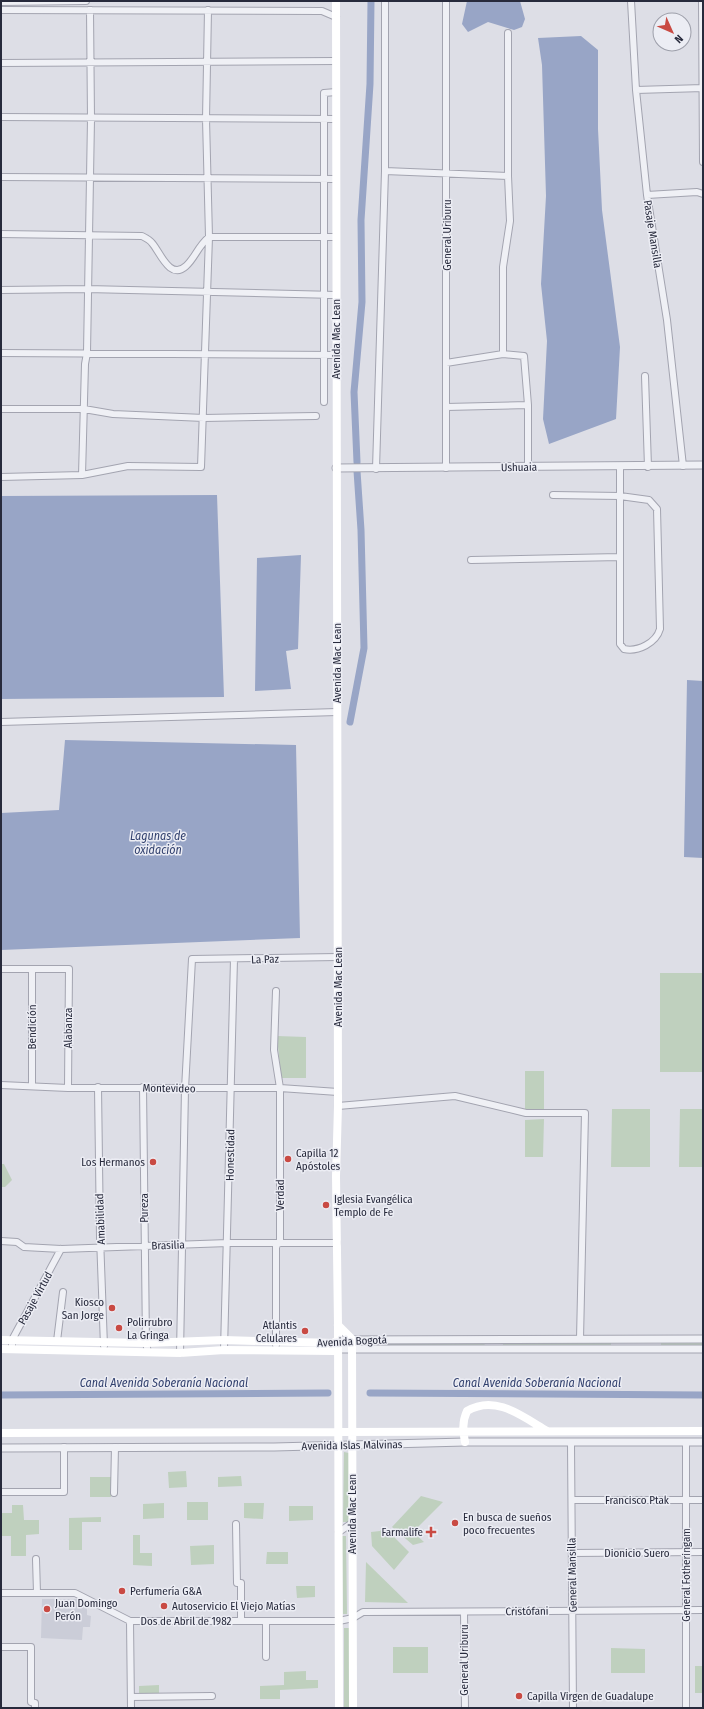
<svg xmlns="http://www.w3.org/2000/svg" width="704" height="1709" font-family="'Fira Sans Condensed',sans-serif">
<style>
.built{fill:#cbcdd8}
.green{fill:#bfd0be}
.water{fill:#98a5c6}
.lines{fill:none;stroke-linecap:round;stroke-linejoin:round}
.canal{stroke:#98a5c6;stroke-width:7}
.minor-casing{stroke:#a3a4b0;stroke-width:8}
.tertiary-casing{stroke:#a3a4b0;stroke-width:9}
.minor{stroke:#eff0f5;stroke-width:6}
.tertiary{stroke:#eff0f5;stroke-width:7}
.secondary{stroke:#fff;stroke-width:8}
.poi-dot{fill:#c94a43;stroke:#ecedf4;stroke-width:1.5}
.labels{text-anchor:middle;stroke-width:3;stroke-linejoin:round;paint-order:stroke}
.street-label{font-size:11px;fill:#272a3c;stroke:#ecedf4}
.poi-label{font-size:11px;fill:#272a3c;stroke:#ecedf4;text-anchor:start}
.water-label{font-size:12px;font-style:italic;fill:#32416e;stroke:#ecedf4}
</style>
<rect width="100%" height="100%" fill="#dddee6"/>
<!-- built -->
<path class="built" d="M42 1599H79V1604L87 1605V1615L91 1616 90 1627H83L82 1640 41 1638Z"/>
<!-- green -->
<path class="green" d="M660 973H703V1072H660Z
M277 1036 306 1037V1078H281Z
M525 1071H544V1109H525Z
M612 1109H650V1167H611Z
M680 1109H703V1167H679Z
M544 1119 543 1157H525V1120Z
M1 1164H4L12 1180 5 1187H1Z
M611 1341V1346L503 1347V1342Z
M363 1342 485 1343 484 1347 363 1346Z
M661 1342H703V1348H661Z
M344 1452 349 1453V1522H343Z
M186 1471 187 1487 169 1488 168 1472Z
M241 1476 242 1486 218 1487V1477Z
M90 1477H111V1497H90Z
M421 1496 443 1502 413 1532 424 1542 413 1545 392 1527Z
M187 1502H208V1520H187Z
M164 1503V1518L143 1519V1504Z
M244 1503H264L263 1519 244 1518Z
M12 1505H23L24 1520H39V1534L26 1535V1556H11V1536H1V1513H12Z
M289 1506H313V1520L289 1521Z
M101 1517V1522H82V1550H69V1518Z
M384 1527 409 1552 394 1570 372 1546 371 1532 380 1531Z
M133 1535H140V1553H152V1566L133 1565Z
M342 1536H346L347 1614H343Z
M214 1545V1564L191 1565 190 1546Z
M267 1552H288V1564H266Z
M366 1562 408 1603 365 1602Z
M296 1586H315V1597L297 1598Z
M344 1628H349V1708H344Z
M393 1647H428V1673H393Z
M611 1648 645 1649V1673H611Z
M695 1666H703V1693H695Z
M306 1671V1680H318V1688L280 1690V1699H260V1686L284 1685V1672Z
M159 1685V1695L139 1696V1686Z"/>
<!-- water -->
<path class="water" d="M467 1H520L525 19 522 27 514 30 488 22 468 32 462 24Z
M581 36 598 50V129L602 210 620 347 616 419 549 444 543 419 547 341 541 284 546 196 542 65 538 38Z
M217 495 224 697 1 699V496Z
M301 555 298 649 286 651 291 689 255 691 257 558Z
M687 680 703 681V858L684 857Z
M65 740 296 745 300 938 1 950V813L59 810Z"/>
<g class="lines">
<!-- canal -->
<path class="canal" d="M357 462 354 392 362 302 361 220 370 84 371 1
M350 722 364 648 361 530 357 471
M370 1393 703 1395
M1 1395 328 1393"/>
<!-- minor casing -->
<g class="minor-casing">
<path id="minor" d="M631 1 636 90 647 195 667 320 683 466
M702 1 703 162
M1 2 86 1
M1 10 322 11 336 17
M1 63 336 61
M636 90 703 88
M1 117 336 119
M385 171 508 176
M1 177 336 179
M647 195 697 192 703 194
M1 234 142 236C146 238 150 240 152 243 160 252 170 281 186 266 195 258 198 246 209 237H336
M1 290 87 289 336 295
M1 353 336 355
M503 354V267L510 221 508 176V33
M446 363 503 354 524 356 528 405V467
M645 376 648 467
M324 402V93L336 92
M446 407 528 405
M1 409H84L113 414 204 418 316 416
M446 468V1
M376 469 385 171V1
M82 475 85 364 87 353 91 119 90 10
M1 477 82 475 128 466 201 467 209 237 206 119 208 10
M553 495 620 496 649 500 657 509 660 629C656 643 638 652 624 649L620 644C620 585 620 526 620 467
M471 560 620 557
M1 722 337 712
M1 969H69L68 1088
M276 991 274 1050 280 1088V1243L276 1245V1345
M1 1085 68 1088H280L338 1092
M32 1085V969
M98 1087 100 1237 104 1346
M143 1087 146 1343 148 1352
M338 1106 455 1096 526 1113H585L580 1339
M1 1241 17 1242 24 1247 61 1249 228 1243H337
M57 1341 63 1292
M12 1348V1340L61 1249
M224 1350 234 959
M180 1353 185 1089 192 959 338 957
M571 1443 573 1708
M1 1492H64V1447
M114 1493 115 1447
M572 1500H703
M236 1524 237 1583H241V1621
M339 1532 352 1523
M572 1553 703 1552
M36 1559 37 1593
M1 1593H75L130 1621H339L353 1618 363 1612 703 1610
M464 1612 465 1708
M130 1621 131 1708
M266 1621V1657
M1 1647H31V1702L35 1703V1708
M131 1697 212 1696
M686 1708V1442"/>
</g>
<!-- tertiary casing -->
<g class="tertiary-casing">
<path id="tertiary" d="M336 468 703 465
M338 1340 703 1339
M338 1349H703
M1 1448 274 1447 465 1442H703"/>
</g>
<!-- minor -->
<use href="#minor" class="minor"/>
<!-- tertiary -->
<use href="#tertiary" class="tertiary"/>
<!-- secondary -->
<path class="secondary" d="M336 1 338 1106 336 1176 338 1325 339 1708
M338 1325 352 1339 353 1708
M1 1340 146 1343 224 1340 333 1343 338 1340
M1 1349 180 1353 224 1350 335 1351 338 1349
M1 1433 703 1431
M465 1442C463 1431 462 1422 467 1411 495 1394 522 1416 547 1431"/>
</g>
<!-- markers -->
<g class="poi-dot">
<circle cx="288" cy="1159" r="4"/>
<circle cx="153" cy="1162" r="4"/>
<circle cx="326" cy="1205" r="4"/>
<circle cx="112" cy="1308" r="4"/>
<circle cx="119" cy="1328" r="4"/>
<circle cx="305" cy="1331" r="4"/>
<circle cx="455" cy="1523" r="4"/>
<path d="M429 1526h4v4h4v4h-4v4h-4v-4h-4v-4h4z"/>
<circle cx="122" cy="1591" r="4"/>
<circle cx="164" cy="1606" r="4"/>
<circle cx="47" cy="1609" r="4"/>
<circle cx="519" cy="1696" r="4"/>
</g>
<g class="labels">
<!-- street labels -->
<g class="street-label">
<text transform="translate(653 234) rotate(81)" y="4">Pasaje Mansilla</text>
<text transform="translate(447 235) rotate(-90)" y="4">General Uriburu</text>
<text transform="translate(336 339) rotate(-90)" y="4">Avenida Mac Lean</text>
<text transform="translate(519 467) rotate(-1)" y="4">Ushuaia</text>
<text transform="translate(337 663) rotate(-90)" y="4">Avenida Mac Lean</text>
<text transform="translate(265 959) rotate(-2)" y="4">La Paz</text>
<text transform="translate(338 987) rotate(-90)" y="4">Avenida Mac Lean</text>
<text transform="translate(32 1027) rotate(-90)" y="4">Bendición</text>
<text transform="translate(68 1028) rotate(-90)" y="4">Alabanza</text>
<text transform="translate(169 1088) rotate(1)" y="4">Montevideo</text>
<text transform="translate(230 1155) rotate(-89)" y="4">Honestidad</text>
<text transform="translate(280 1195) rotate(-90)" y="4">Verdad</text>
<text transform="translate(144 1208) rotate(-90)" y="4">Pureza</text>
<text transform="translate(100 1219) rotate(-92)" y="4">Amabilidad</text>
<text transform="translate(168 1245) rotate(-2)" y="4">Brasilia</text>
<text transform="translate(35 1298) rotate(-61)" y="4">Pasaje Virtud</text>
<text transform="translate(352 1341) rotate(-3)" y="4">Avenida Bogotá</text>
<text transform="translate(352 1445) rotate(-1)" y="4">Avenida Islas Malvinas</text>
<text x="637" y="1504">Francisco Ptak</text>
<text transform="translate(352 1514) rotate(-90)" y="4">Avenida Mac Lean</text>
<text x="637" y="1557">Dionicio Suero</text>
<text transform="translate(572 1575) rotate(-91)" y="4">General Mansilla</text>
<text transform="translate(686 1575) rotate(-90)" y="4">General Fotheringam</text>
<text transform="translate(527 1611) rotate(-1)" y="4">Cristófani</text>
<text x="186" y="1625">Dos de Abril de 1982</text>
<text transform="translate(464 1660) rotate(-90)" y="4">General Uriburu</text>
</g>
<!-- poi labels -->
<g class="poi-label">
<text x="296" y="1157">Capilla 12<tspan x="296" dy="13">Apóstoles</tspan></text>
<text x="145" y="1166" text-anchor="end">Los Hermanos</text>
<text x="334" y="1203">Iglesia Evangélica<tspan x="334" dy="13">Templo de Fe</tspan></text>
<text x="104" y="1306" text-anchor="end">Kiosco<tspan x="104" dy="13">San Jorge</tspan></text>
<text x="127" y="1326">Polirrubro<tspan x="127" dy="13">La Gringa</tspan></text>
<text x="297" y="1329" text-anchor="end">Atlantis<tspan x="297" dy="13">Celulares</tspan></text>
<text x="463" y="1521">En busca de sueños<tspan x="463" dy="13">poco frecuentes</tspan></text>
<text x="423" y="1536" text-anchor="end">Farmalife</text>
<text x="130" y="1595">Perfumería G&amp;A</text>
<text x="55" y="1607">Juan Domingo<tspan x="55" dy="13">Perón</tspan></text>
<text x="172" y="1610">Autoservicio El Viejo Matías</text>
<text x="527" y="1700">Capilla Virgen de Guadalupe</text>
</g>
<!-- water labels -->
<g class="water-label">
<text x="158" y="840">Lagunas de<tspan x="158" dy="14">oxidación</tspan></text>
<text x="164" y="1387">Canal Avenida Soberanía Nacional</text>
<text x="537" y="1387">Canal Avenida Soberanía Nacional</text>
</g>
</g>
<!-- border -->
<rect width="704" height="1709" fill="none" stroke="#272a3c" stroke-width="4"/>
<!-- north arrow -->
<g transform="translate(672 32) rotate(135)"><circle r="19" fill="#ecedf4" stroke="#9d9faa"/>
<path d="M0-3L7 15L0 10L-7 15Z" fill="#c94a43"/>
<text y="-6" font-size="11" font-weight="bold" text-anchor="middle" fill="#272a3c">N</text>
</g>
</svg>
